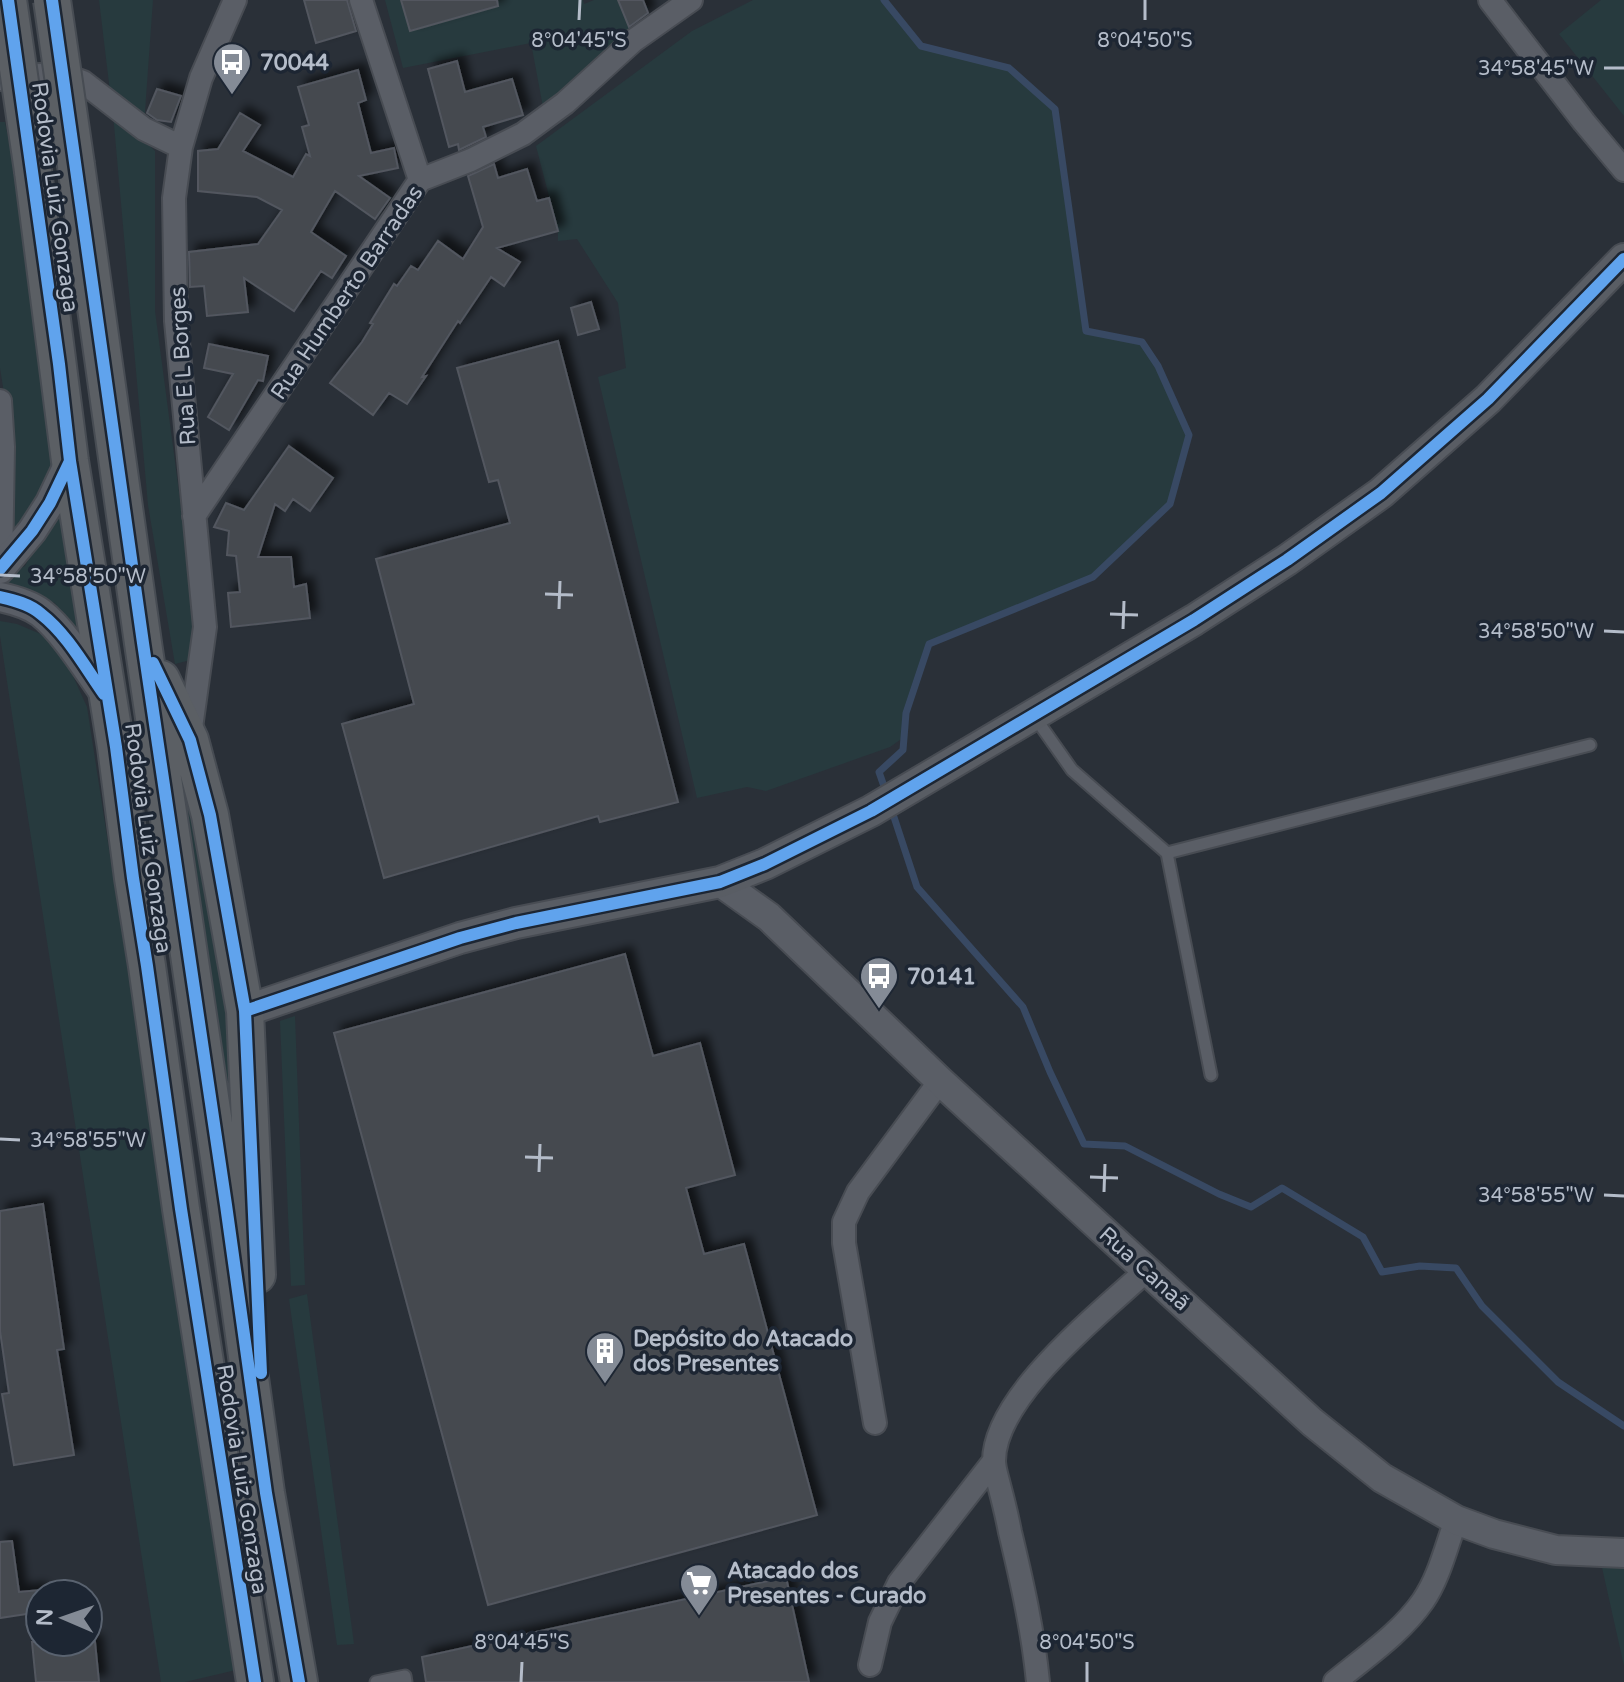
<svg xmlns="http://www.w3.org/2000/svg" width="1624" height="1682" font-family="'Varela Round',sans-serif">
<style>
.green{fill:#273a3e}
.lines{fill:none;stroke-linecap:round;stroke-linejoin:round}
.stream{stroke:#384963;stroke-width:7}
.building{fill:#444950;stroke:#52575f;stroke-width:2;filter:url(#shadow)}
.service-casing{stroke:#484c53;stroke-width:15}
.minor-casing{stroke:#484c53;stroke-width:26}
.tertiary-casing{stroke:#484c53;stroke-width:32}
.secondary-casing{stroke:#484c53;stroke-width:34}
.trunk-casing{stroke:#474c53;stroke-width:40}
.service{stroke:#5a5e66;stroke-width:11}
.minor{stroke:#5a5e66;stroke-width:22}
.tertiary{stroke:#5a5e66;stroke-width:28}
.secondary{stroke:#595d64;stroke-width:30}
.trunk{stroke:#5b5f64;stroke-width:36}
.trunk-bridge-casing{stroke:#474c53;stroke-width:40;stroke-linecap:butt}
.trunk-bridge{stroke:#5b5f64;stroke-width:36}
.cycleway-casing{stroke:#1d2633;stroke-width:17}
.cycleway{stroke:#60a3ed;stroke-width:12}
.ticks{fill:none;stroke:#b4bcc9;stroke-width:3}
.labels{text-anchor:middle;stroke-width:7;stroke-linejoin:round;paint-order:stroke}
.poi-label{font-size:22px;font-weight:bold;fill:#b4bcc9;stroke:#1d2633;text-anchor:start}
.street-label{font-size:22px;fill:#b4bcc9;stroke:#1d2633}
.ticks-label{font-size:20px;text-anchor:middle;fill:#b4bcc9;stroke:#1d2633;stroke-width:7;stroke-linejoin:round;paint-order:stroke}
</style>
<defs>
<filter id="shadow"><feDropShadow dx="7" dy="-7" stdDeviation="4" flood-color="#0009"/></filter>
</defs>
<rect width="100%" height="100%" fill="#2a3038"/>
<!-- green -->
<path class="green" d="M99 0H153L143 139 155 151V311L196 620 194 659 175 664 148 505 114 125Z
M385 0H583L584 4 594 0H618L631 32 543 107 531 43 403 68Z
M753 0H884L921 46 1009 68 1055 109 1086 330 1142 342 1158 366 1189 435 1170 504 1093 577 929 644 906 713 904 737 890 747 766 791 747 787 697 798 598 377 626 368 618 303 577 239 558 241V231L536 146 692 31Z
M1601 0H1624V116L1559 34Z
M0 122H5L25 225 54 445 49 484 9 548 7 412 0 368Z
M63 496 87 658 55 603 0 585V579L25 566Z
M0 621 17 624 43 635 68 665 87 707 236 1670 185 1682H161L0 636Z
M182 780 208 856 238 1101 229 1142Z
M295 1016 305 1285 291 1286 280 1021Z
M307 1294 354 1644 337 1645 289 1299Z
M1601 1563H1624V1666Z"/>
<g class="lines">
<!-- stream -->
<path class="stream" d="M884 0 921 46 1009 68 1055 109 1086 331 1142 342 1158 366 1189 435 1170 504 1093 577 929 644 906 713 903 750 879 772 886 792
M891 808 917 887 1023 1007 1050 1072 1084 1144 1125 1146 1219 1194 1251 1207 1282 1188 1363 1237 1382 1272 1420 1266 1456 1268 1482 1306 1558 1382 1624 1426"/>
</g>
<!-- building -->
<path class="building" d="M304 0H347L356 31 316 43Z
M401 0H497L498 6 410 31Z
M618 0H643L648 13 629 27Z
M457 61 465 92 512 79 523 115 483 127 486 137 459 150 458 144 449 147 428 69Z
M358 70 366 100 358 103 371 153 394 148 398 168 359 176 390 198 375 219 335 191 311 232 346 256 332 278 321 271 294 311 244 278 248 312 207 316 204 286 190 287 189 252 258 244 282 210 257 197 198 191V151L218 149 240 113 260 125 243 151 293 177 306 154 310 156 302 127 309 125 298 87Z
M157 89 181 96 171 122 157 120 147 113Z
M494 164 498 178 527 169 537 201 549 198 558 231 497 248 520 262 504 286 491 277 460 323 458 321 422 377 426 376 407 404 389 393 373 415 330 383 362 342 373 324 370 323 394 284 397 286 411 266 418 270 438 241 463 259 483 227 468 176Z
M591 302 599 329 578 335 571 308Z
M558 341 678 802 600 822 598 816 384 878 342 724 414 704 376 559 510 523 498 480 489 482 457 368Z
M209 344 268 356 263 381 258 380 229 430 208 417 233 374 204 368Z
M289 446 333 478 310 511 293 499 285 511 275 504 258 557H291L294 587 306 584 310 618 231 627 228 593 240 592 236 556 227 555 229 531 214 527 226 503 244 510Z
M625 954 653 1056 700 1043 735 1175 686 1188 704 1254 744 1244 817 1515 488 1605 334 1033Z
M43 1204 64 1349 57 1350 74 1455 14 1465 2 1394 9 1393 0 1331V1211Z
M12 1541 19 1592 40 1590V1612L0 1618V1542Z
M786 1577 809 1682H426L422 1657Z
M32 1642H95L99 1682H36Z"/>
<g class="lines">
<!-- service casing -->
<g class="service-casing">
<path id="service" d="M1034 716 1072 770 1167 853 1590 745
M1167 853 1211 1075
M376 1682 405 1676 406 1682"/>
</g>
<!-- minor casing -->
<g class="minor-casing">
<path id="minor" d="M361 0 420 180
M1490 0 1584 122 1624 170
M0 79 21 76 61 74 83 82 144 129 181 147
M0 401 3 447 1 568
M194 516 420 180 471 160 523 134 565 103 633 41 691 0
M190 735 205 627 176 321 174 198 181 147 201 78 235 0
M875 1423 844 1243V1222L858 1192 940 1081
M870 1665 880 1622 899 1583 994 1461
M1038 1682C1033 1631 1022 1582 1010 1532 1007 1516 1003 1500 999 1485 997 1477 994 1468 994 1461 994 1396 1102 1312 1147 1270
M1335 1682C1365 1657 1401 1633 1423 1601 1439 1578 1446 1547 1456 1520"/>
</g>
<!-- tertiary casing -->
<g class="tertiary-casing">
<path id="tertiary" d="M0 569 32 531 50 503 70 461
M0 597C14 600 29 604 41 613 65 632 88 671 107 697
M720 882 769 917 940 1081 1312 1422 1382 1478 1456 1520 1494 1534 1556 1550 1624 1553"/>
</g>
<!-- secondary casing -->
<g class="secondary-casing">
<path id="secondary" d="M245 1011 460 938 516 923 720 882 765 864 871 811 1194 620 1287 560 1381 493 1488 399 1624 259"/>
</g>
<!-- trunk casing -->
<g class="trunk-casing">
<path id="trunk" d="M76 165 143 643 226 1205 266 1493 299 1682
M33 171 70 461 116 747 133 878 147 966 181 1209 255 1682
M161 679 190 740 210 815 245 1011 257 1275"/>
</g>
<!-- service -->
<use href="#service" class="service"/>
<!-- minor -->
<use href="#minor" class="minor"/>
<!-- tertiary -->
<use href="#tertiary" class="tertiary"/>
<!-- secondary -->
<use href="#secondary" class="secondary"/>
<!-- trunk -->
<use href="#trunk" class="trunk"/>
<!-- trunk-bridge casing -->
<g class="trunk-bridge-casing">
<path id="trunk-bridge" d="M8 0 33 171
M52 0 76 165"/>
</g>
<!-- trunk-bridge -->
<use href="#trunk-bridge" class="trunk-bridge"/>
<!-- cycleway casing -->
<g class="cycleway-casing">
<path id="cycleway" d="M8 0 59 364 70 461 116 747 133 878 147 966 181 1209 255 1682
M52 0 143 643 226 1205 266 1493 299 1682
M0 569 32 531 50 503 70 461
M0 597C14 600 30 604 41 614 67 634 85 667 104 694
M153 663 190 740 210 815 245 1011 261 1373
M245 1011 460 938 516 923 720 882 765 864 871 811 1194 620 1287 560 1381 493 1488 399 1624 259"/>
</g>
<!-- cycleway -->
<use href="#cycleway" class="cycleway"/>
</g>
<!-- ticks -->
<path class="ticks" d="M579 20 580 0M1145 20V0M1604 68H1624M0 575 20 576M545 594 573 595M559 609 560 581M1110 614 1138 615M1123 629 1124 601M1604 631 1624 632M0 1139 20 1140M525 1157 553 1158M539 1172 540 1144M1090 1177 1118 1178M1104 1192 1105 1164M1604 1195 1624 1196M521 1682 522 1662M1087 1682V1662"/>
<!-- icons -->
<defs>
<g id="bus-pin" transform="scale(2)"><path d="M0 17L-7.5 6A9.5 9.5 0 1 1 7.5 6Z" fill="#848b96" stroke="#1d2633"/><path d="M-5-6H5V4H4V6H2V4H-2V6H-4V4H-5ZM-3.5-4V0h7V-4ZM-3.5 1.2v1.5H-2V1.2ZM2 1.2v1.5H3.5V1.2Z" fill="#fff"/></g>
<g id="building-pin" transform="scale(2)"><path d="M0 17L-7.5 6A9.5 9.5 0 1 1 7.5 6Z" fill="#848b96" stroke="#1d2633"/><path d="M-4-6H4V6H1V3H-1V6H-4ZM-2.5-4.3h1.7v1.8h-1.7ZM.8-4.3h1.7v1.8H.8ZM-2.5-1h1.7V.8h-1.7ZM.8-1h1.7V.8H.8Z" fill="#fff"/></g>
<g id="supermarket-pin" transform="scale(2)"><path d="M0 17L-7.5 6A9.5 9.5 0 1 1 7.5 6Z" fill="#848b96" stroke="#1d2633"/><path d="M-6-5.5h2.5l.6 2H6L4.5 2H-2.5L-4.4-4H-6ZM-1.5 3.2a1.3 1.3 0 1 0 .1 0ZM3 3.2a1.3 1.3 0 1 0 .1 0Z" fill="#fff"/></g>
</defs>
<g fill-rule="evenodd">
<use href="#bus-pin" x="232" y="62"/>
<use href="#bus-pin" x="879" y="976"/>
<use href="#building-pin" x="605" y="1351"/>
<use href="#supermarket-pin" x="699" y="1583"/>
</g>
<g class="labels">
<!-- poi labels -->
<g class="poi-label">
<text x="260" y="70">70044</text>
<text x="907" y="984">70141</text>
<text x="633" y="1346">Depósito do Atacado<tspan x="633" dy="25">dos Presentes</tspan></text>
<text x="727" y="1578">Atacado dos<tspan x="727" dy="25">Presentes - Curado</tspan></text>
</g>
<!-- street labels -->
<g class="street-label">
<text transform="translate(56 197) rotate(82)" y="8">Rodovia Luiz Gonzaga</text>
<text transform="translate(346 292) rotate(-56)" y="8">Rua Humberto Barradas</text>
<text transform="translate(182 366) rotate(-94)" y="8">Rua E L Borges</text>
<text transform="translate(149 838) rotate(82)" y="8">Rodovia Luiz Gonzaga</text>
<text transform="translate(1145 1268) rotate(42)" y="8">Rua Canaã</text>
<text transform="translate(243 1479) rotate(81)" y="8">Rodovia Luiz Gonzaga</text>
</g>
</g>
<g class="ticks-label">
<text x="579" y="47">8°04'45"S</text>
<text x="1145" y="47">8°04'50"S</text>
<text x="1536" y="75">34°58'45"W</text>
<text x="88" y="583">34°58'50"W</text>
<text x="1536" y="638">34°58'50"W</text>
<text x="88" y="1147">34°58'55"W</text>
<text x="1536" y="1202">34°58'55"W</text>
<text x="522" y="1649">8°04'45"S</text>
<text x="1087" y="1649">8°04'50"S</text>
</g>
<!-- north arrow -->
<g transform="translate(64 1618) rotate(272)"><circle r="38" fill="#1d2633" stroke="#59626f" stroke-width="2"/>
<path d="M0-6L14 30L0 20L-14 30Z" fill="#848b96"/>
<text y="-12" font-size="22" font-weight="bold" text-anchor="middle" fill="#b4bcc9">N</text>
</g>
</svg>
